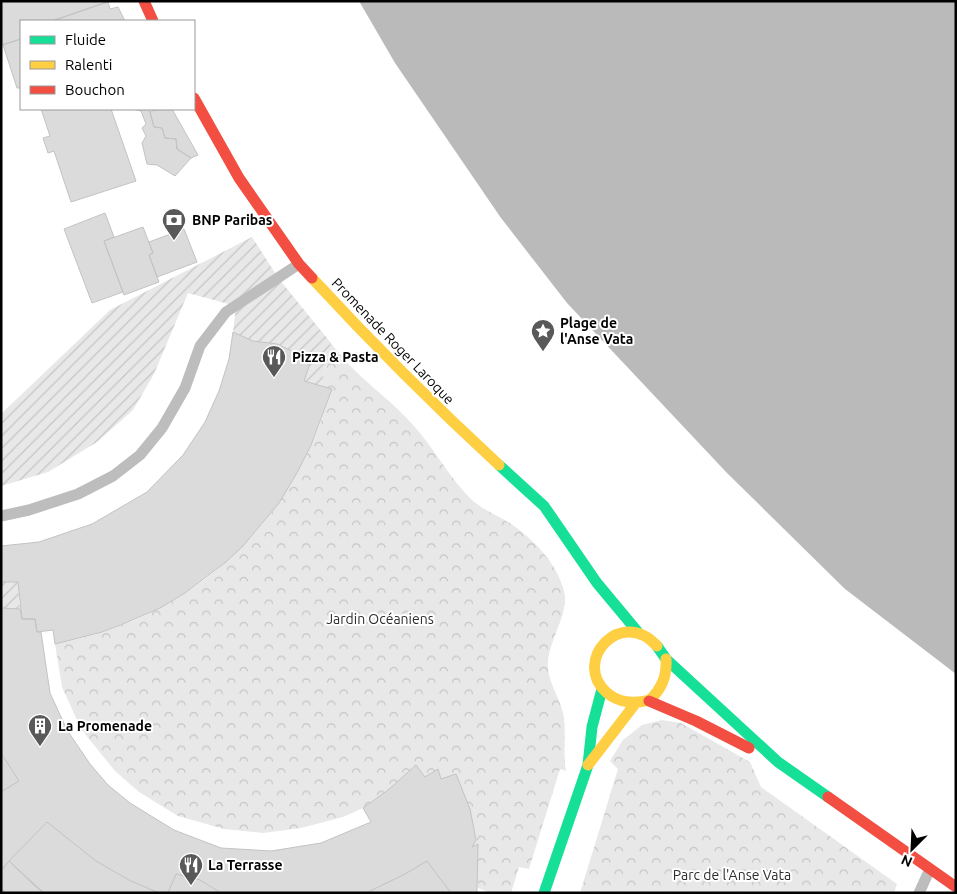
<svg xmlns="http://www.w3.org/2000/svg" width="957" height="894" font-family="Ubuntu,sans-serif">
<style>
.park{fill:url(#park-crowns)}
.garden{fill:url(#garden-furrows)}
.water{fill:#bababa}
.building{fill:#dbdbdb;stroke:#c3c3c3}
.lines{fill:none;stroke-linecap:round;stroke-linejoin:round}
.lane{stroke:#bdbdbd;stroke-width:11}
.fast{stroke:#16e098;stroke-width:11}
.slow{stroke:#ffcf43;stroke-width:11}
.jam{stroke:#f24e42;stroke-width:11}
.labels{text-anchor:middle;stroke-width:4;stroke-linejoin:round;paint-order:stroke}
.poi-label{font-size:14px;font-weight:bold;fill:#000;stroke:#fff;text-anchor:start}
.street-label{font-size:14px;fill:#000;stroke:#fff}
.park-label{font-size:14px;fill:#2c2c2c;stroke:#fff}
</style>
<defs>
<pattern id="park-crowns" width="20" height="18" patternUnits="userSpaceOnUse" patternTransform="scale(1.25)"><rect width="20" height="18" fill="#e8e8e8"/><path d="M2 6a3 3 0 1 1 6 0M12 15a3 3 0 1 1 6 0" fill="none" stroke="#c5c5c5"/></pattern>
<pattern id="garden-furrows" width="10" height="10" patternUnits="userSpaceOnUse" patternTransform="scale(1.25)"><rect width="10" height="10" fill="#e8e8e8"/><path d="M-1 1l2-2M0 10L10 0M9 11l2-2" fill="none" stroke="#c5c5c5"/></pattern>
</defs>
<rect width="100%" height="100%" fill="#fff"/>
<!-- park -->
<path class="park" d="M331 343C354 376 388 396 414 426 435 449 449 478 472 500 483 510 499 516 511 524 534 540 557 563 564 591 570 615 546 642 548 668 549 685 562 701 564 718 566 736 563 753 566 771L560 769 529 869 519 867 511 893H491L478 888V844L472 847 476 840 470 812 456 774 441 779 438 769 425 777 416 765 388 790 363 808 343 817 301 828 263 833 224 829 178 816 139 792 115 771 81 729 62 687 55 644C71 640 87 637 103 632 198 601 268 536 310 447 319 429 325 409 331 390L320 387 327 365Z
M662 720 681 723 750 762 761 787 897 884 894 893H580L618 769 610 761 623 740 642 725Z"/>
<!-- garden -->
<path class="garden" d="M252 237 279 279 331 343 327 365 320 387 304 381 311 360 277 344 253 341 233 332 236 306 188 293 154 374 133 410 97 442 48 472 1 486V414L110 310Z
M1 582H18L20 609 1 608Z"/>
<!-- water -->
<path class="water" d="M359 1H956V674L845 589 727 473 567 303 501 218 395 63Z"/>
<!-- building -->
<path class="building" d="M1 1H109L52 21H21V39L1 45Z
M108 2 110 9 118 7 125 21H52Z
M21 39V88H17L3 45Z
M41 109H111L136 181 71 202 54 151 48 153 43 138 50 136Z
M133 109H149L154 127 162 128 165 138 176 139 177 149 191 158 175 176 157 165 147 164 142 143 146 136 142 128 146 124 141 111Z
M157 109H172L198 155 191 158 177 149 176 139 165 138 162 128 154 127 150 112Z
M105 213 114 237 104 241 123 292 92 303 64 229Z
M143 227 153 253 149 255 159 282 124 295 104 241Z
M184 229 197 262 157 277 149 255 153 253 149 242Z
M233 332 253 341 277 344 311 360 304 381 332 389 311 445 298 471 279 503 243 546 226 562 185 593 160 608 121 625 102 632 55 644 53 630 37 632 35 619H22L18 582H1V546L39 542 92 524 147 492 183 455 205 422 219 391 229 359Z
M1 608 20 609 22 619H35L37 632H41L50 693 67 730 90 764 108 785 130 803 174 830 221 848 271 851 321 843 371 822 363 808 388 790 416 765 425 777 438 769 441 779 456 774 470 809 476 840 472 847 478 844 477 893H1Z
M1 753 19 781 1 792Z
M47 822 96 861 129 880 159 893H44L9 861Z
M9 861 36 887 44 893H6L1 888V871Z
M427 861 451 893H366L405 874Z
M176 874 200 880 221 893H168Z"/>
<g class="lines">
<!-- lane -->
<path class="lane" d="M1 516 29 510 78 494 113 476 140 455 162 428 185 388 200 346 226 312 299 264
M919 893 930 869"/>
<!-- fast -->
<path class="fast" d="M499 465 544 506 597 583 637 631
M657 646 666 659 778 762 828 797
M544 893 588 765 592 727 602 689"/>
<!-- slow -->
<path class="slow" d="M312 278C372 343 434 405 499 465
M657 646C621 606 572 661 606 692 618 703 635 704 650 700 662 688 667 676 666 659
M588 765 635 704"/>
<!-- jam -->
<path class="jam" d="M144 1 153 21
M194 98 239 178 299 264 312 278
M649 701 696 721 749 748
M828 797 956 887"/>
</g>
<!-- icons -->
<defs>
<g id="bank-pin" transform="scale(1.25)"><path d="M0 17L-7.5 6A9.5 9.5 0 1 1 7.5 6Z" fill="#595959" stroke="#fff"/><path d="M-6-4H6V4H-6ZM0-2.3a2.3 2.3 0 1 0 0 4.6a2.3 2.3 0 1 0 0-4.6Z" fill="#fff"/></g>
<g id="sight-pin" transform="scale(1.25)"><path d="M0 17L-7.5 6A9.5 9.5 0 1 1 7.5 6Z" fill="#595959" stroke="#fff"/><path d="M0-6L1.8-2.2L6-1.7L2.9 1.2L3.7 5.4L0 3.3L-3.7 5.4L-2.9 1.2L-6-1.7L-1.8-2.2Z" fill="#fff"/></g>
<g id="restaurant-pin" transform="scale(1.25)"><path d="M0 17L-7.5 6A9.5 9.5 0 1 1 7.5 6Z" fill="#595959" stroke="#fff"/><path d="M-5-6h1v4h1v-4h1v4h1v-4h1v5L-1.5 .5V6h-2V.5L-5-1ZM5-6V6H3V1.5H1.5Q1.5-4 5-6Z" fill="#fff"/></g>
<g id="building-pin" transform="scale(1.25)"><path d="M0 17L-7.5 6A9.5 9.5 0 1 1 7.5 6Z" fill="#595959" stroke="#fff"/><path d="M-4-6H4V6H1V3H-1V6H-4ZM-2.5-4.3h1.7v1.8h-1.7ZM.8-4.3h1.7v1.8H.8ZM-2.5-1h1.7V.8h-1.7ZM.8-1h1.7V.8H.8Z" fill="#fff"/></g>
</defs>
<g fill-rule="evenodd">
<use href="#bank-pin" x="174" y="220"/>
<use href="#sight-pin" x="543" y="331"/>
<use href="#restaurant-pin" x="274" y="357"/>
<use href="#building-pin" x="40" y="726"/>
<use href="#restaurant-pin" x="191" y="865"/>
</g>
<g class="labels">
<!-- poi labels -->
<g class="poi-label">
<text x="192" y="225">BNP Paribas</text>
<text x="560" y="328">Plage de<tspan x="560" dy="16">l'Anse Vata</tspan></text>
<text x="292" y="362">Pizza &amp; Pasta</text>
<text x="58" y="731">La Promenade</text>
<text x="208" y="870">La Terrasse</text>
</g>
<!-- street labels -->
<g class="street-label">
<text transform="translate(393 341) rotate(46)" y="5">Promenade Roger Laroque</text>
</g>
<!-- park labels -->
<g class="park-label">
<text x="380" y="624">Jardin Océaniens</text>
<text x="732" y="880">Parc de l'Anse Vata</text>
</g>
</g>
<!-- border -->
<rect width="957" height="894" fill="none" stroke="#000000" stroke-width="5"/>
<!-- legend -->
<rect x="20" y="20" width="175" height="90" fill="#ffffff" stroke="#999999"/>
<rect x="30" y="36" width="25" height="8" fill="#16e098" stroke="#999999"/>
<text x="65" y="45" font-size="15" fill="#000000">Fluide</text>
<rect x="30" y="61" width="25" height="8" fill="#ffcf43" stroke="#999999"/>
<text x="65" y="70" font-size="15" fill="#000000">Ralenti</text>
<rect x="30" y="86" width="25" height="8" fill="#f24e42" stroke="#999999"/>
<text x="65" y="95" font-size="15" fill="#000000">Bouchon</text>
<!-- north arrow -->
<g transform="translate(912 849) rotate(204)" stroke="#ffffff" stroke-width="4" paint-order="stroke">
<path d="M0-4L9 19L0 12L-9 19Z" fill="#000000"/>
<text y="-8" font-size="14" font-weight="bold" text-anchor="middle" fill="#000000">N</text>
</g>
</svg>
